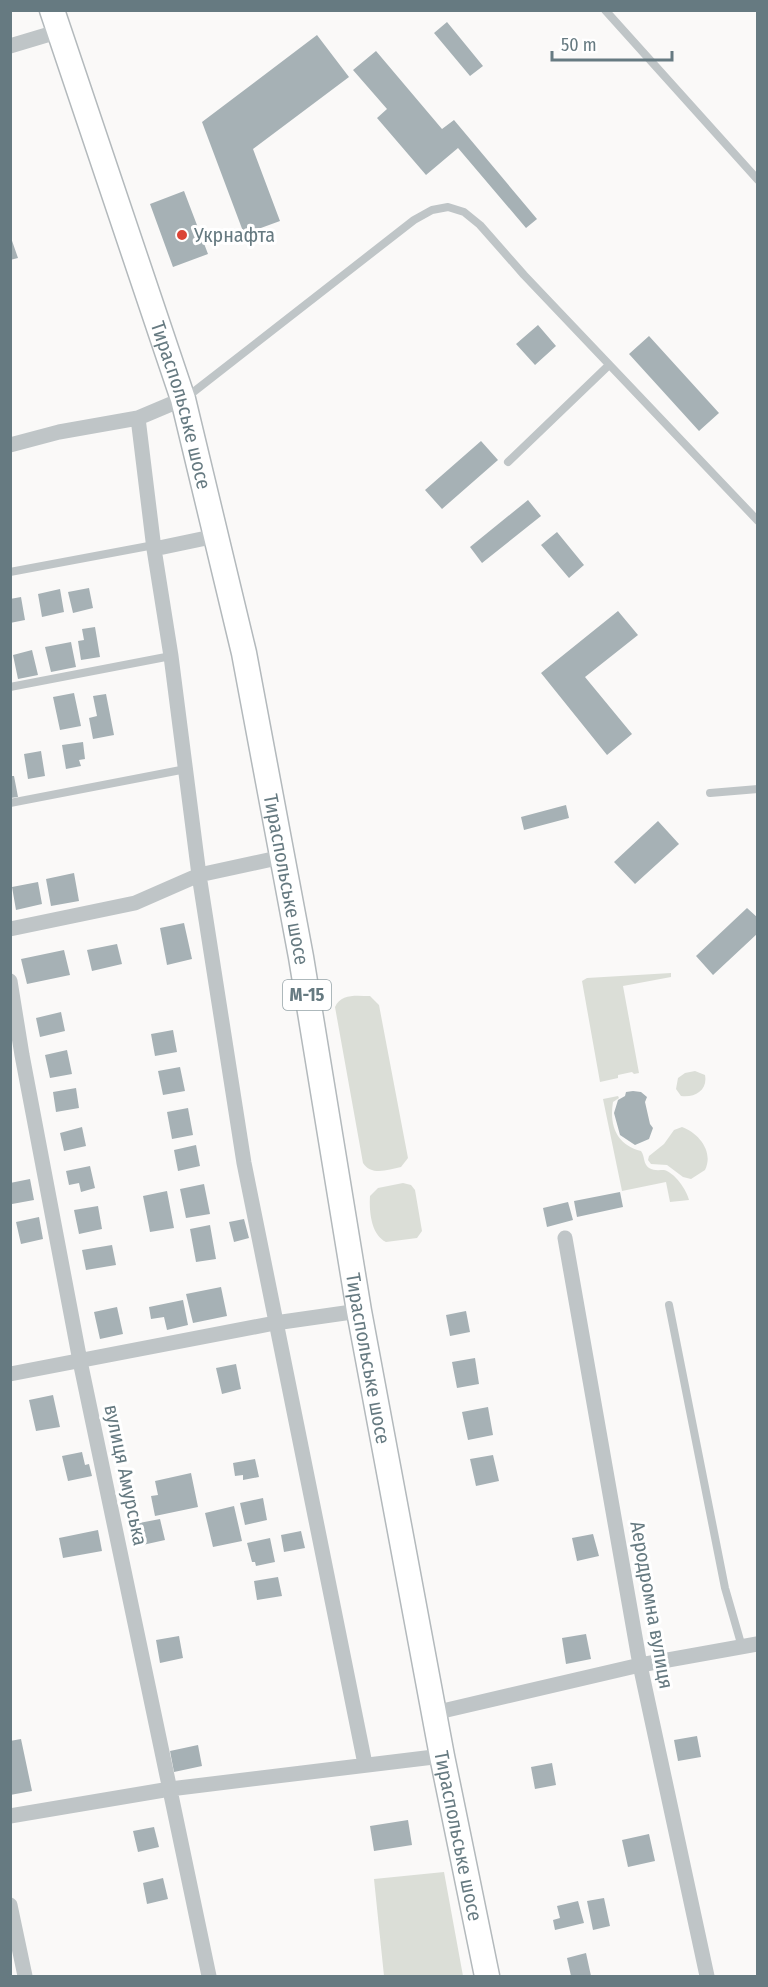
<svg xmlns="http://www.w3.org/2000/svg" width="768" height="1987" font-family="'Fira Sans Condensed',sans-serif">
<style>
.green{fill:#dbded7}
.building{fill:#a6b1b5}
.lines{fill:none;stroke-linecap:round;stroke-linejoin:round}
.primary-casing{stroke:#b3b9bc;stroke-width:27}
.service{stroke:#bfc5c7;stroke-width:8}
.minor{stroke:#bfc5c7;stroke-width:15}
.primary{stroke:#fff;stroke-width:24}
.poi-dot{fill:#db4436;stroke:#fff;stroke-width:2}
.labels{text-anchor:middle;stroke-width:6;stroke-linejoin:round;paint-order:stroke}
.shield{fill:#fff;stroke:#94a2a7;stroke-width:1.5}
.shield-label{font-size:18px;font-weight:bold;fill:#667a81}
.poi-label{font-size:20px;fill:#667a81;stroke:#fff;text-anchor:start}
.street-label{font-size:20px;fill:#667a81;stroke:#fff}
</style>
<rect width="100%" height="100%" fill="#faf9f8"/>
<!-- green -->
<path class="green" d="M671 973V977L623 986 639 1073 634 1074 632 1072 618 1075V1078L600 1082 582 981 587 978Z
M370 996 379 1005 408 1158 401 1167C388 1170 371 1176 363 1163L335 1007C341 993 357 996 370 996Z
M695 1071 705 1075C708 1090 695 1098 681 1096L676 1089 678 1078 685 1073Z
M618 1096 619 1098 613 1102C609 1126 617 1145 641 1151 645 1156 643 1164 649 1168 654 1171 659 1170 664 1170 674 1172 687 1190 689 1200L670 1202 666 1182 622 1191 603 1099Z
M682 1127C699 1133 714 1152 705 1170L691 1179 683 1177 667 1165 651 1164 648 1160 649 1156 664 1144 674 1130Z
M403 1183 411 1185 415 1190 422 1231 417 1238 386 1242C371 1235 369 1211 370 1196L378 1188Z
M444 1872 463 1976H384L374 1879Z"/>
<!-- building -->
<path class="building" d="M447 22 483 66 470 76 434 33Z
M317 35 349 77 253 149 280 221 244 234 202 122Z
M376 51 442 129 454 120 537 219 526 228 458 148 426 175 377 118 387 109 353 70Z
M184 191 208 254 173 267 150 204Z
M10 235 18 258 10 260Z
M538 325 556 346 535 365 516 344Z
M649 336 719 413 699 431 629 354Z
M481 441 498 460 442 509 425 490Z
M528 500 541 516 482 563 470 547Z
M557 532 584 565 569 578 541 545Z
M89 588 93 608 73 613 68 592Z
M60 589 64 612 42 617 38 594Z
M21 597 25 620 10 623V599Z
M618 611 638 635 585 677 632 734 607 755 541 673Z
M95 627 100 657 81 660 78 641 84 640 82 629Z
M71 642 76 667 51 672 45 647Z
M32 650 38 675 18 679 13 655Z
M74 693 81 726 60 730 53 697Z
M106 694 114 735 93 739 89 718 97 716 93 696Z
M83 742 85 759 79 760 81 766 66 769 62 745Z
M41 751 45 776 28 779 24 754Z
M10 776H14L18 797 10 798Z
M566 805 569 818 524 830 521 817Z
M658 821 679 844 635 884 614 862Z
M74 873 79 901 51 906 46 879Z
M38 882 42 904 16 910 12 887Z
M747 908 758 918V933L713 975 696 956Z
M184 923 192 959 167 965 160 928Z
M117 944 122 964 92 971 87 950Z
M64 950 70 975 27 984 21 959Z
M61 1012 65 1031 40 1037 36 1018Z
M173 1030 177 1052 155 1056 151 1034Z
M67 1050 72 1074 50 1078 45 1055Z
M180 1067 185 1091 163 1095 158 1071Z
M76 1088 79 1108 56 1112 53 1092Z
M633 1091 641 1092 647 1097 645 1102 650 1124 653 1128 649 1139 635 1145 620 1135 614 1113 618 1100 625 1096 626 1092Z
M188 1108 193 1135 172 1139 167 1112Z
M82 1127 86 1146 64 1151 60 1133Z
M196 1145 200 1166 178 1171 174 1150Z
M90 1166 95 1188 81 1192 79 1183 69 1185 66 1171Z
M30 1179 34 1200 12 1204 10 1183Z
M204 1184 210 1214 186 1218 180 1189Z
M167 1191 174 1228 150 1232 143 1196Z
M620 1192 623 1207 577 1217 574 1201Z
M568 1202 573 1220 547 1227 543 1208Z
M98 1206 102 1229 79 1234 74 1210Z
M39 1217 43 1239 21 1244 16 1222Z
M244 1219 249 1238 234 1242 229 1222Z
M210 1225 216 1259 196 1262 190 1229Z
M112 1245 116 1265 86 1270 82 1250Z
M221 1287 227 1316 193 1323 186 1294Z
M183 1300 188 1325 167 1330 164 1317 151 1319 149 1307Z
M117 1307 123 1334 100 1339 94 1312Z
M466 1311 470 1332 450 1336 446 1315Z
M475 1358 479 1384 457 1388 452 1362Z
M236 1364 241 1389 222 1394 216 1368Z
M53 1395 60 1427 36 1431 29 1400Z
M488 1407 493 1435 468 1440 462 1412Z
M82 1452 85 1465 89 1464 92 1476 68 1481 62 1456Z
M493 1455 499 1481 476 1486 470 1459Z
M255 1459 259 1477 243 1480V1475L235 1476 233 1463Z
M191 1473 198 1507 155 1516 151 1496 158 1495 155 1481Z
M263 1498 267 1520 245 1525 240 1503Z
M234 1506 242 1541 213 1547 205 1513Z
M160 1519 165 1540 138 1546 134 1524Z
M98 1530 102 1551 63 1558 59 1538Z
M301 1531 305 1548 284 1552 281 1535Z
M593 1534 599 1556 577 1561 572 1538Z
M270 1538 275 1562 256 1566 255 1562H252L247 1543Z
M278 1577 282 1596 257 1600 254 1581Z
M586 1634 591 1659 566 1664 562 1638Z
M179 1636 183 1658 160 1663 156 1640Z
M697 1736 701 1757 678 1761 674 1740Z
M21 1739 32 1791 10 1795V1741Z
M198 1745 202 1766 174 1772 170 1751Z
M552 1763 556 1785 535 1789 531 1767Z
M408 1820 412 1845 374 1851 370 1826Z
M154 1827 159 1847 138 1852 133 1831Z
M649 1834 655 1861 628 1867 622 1840Z
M163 1878 168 1899 147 1904 143 1883Z
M604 1898 610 1926 593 1930 587 1901Z
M578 1901 584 1923 555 1930 553 1920 560 1918 557 1906Z
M586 1953 591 1976H571L567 1958Z"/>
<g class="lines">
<!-- primary casing -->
<g class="primary-casing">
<g id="primary">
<path id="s1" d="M52 10 183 399 244 653 301 957 359 1311 442 1756 487 1976"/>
</g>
</g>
<!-- service -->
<path class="service" d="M605 10 758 180
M187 397 414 220 432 210 448 207 464 212 480 225 524 275 758 521
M508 462 609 365
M10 572 154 545
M10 687 171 656
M710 793 758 789
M10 803 186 769
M669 1305 725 1588 742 1647"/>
<!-- minor -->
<path class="minor" d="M10 46 60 31
M138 418 154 549 171 656 199 875 244 1163 365 1764
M10 445 59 432 138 418 183 399
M154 549 216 536
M10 929 135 903 199 875 282 857
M10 981 22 1055 80 1361 209 1976
M565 1238 640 1665 707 1976
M10 1374 275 1323 359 1311
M434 1713 640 1665 757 1644
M10 1816 170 1789 442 1756
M10 1905 25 1976"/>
<!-- primary -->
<use href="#primary" class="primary"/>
</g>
<!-- markers -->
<circle class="poi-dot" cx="182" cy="235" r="6"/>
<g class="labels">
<!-- shield labels -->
<rect class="shield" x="283" y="980" width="48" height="30" rx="4.5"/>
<g class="shield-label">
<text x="307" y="1001">М-15</text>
</g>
<!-- poi labels -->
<g class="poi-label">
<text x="194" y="242">Укрнафта</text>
</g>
<!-- street labels -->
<g class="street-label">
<text dy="7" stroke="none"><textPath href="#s1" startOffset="416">Тираспольське шосе</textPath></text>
<text dy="7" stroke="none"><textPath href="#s1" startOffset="902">Тираспольське шосе</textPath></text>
<text dy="7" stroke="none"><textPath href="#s1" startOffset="1388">Тираспольське шосе</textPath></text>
<text transform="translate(126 1475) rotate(78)" y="7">вулиця Амурська</text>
<text transform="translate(652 1605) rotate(80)" y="7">Аеродромна вулиця</text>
<text dy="7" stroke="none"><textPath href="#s1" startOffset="1874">Тираспольське шосе</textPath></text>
</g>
</g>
<!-- border -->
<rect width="768" height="1987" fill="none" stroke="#667a81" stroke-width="24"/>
<!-- scale -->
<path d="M552 51v9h120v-9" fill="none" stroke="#667a81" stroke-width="3"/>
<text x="561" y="51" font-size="18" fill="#667a81" stroke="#ffffff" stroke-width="4.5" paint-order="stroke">50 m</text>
</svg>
